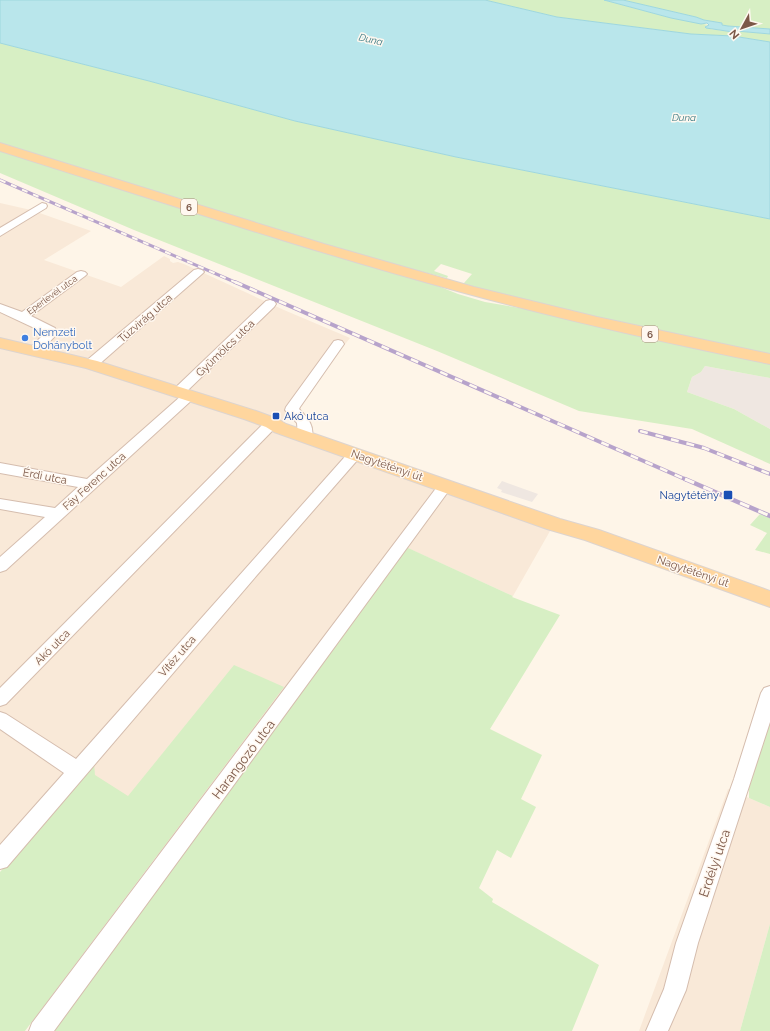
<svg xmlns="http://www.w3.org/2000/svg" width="770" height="1031" font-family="Raleway,sans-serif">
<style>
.residential{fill:#f9e9d8}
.industrial{fill:#efe7e1}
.green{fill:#d7efc4}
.water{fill:#b9e6eb;stroke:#9ed7de}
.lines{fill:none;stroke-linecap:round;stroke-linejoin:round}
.minor-casing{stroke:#d5bdae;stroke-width:2}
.major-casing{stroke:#ddd4cf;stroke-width:2}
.minor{fill:#fff;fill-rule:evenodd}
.major{fill:#ffd69e;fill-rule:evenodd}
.rail-far2-casing{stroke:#b7a3cb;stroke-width:3}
.rail-far1-casing{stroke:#b7a3cb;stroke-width:4}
.rail-casing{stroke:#b7a3cb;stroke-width:4.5}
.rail-far2{stroke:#fff8f0;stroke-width:2;stroke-dasharray:6;stroke-linecap:butt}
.rail-far1{stroke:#fff8f0;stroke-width:2.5;stroke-dasharray:8;stroke-linecap:butt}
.rail{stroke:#fff8f0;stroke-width:3;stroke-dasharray:10;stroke-linecap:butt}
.shop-dot{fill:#3f7fe0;stroke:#fff8f0;stroke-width:1.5}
.transit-dot{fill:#1a4fb4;stroke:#fff8f0;stroke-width:1.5}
.labels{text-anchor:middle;stroke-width:3;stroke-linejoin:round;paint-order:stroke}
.far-street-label{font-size:9px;fill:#7c5848;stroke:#fff8f0}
.far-water-label{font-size:10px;font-style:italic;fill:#3a7a83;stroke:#fff8f0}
.shield{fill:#fff8f0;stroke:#a3887a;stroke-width:1}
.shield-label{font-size:10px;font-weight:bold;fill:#7c5848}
.street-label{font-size:11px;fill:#7c5848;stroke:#fff8f0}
.shop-label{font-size:11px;fill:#366cbe;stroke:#fff8f0;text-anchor:start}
.transit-label{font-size:11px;fill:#164399;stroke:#fff8f0;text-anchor:start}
.near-street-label{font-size:13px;fill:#7c5848;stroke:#fff8f0}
</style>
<rect width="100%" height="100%" fill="#fef5e8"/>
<!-- residential -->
<path class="residential" d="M0 203 31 210 91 231 44 260 121 287 164 256 170 259V261L173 263 178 262 184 264 284 310 350 338 280 427 554 524 513 596 401 545 165 863 75 774 0 860Z
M728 789 770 807V924L740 1031H639Z"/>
<!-- industrial -->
<path class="industrial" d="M705 366 770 378V429L734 409 687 392 692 377 701 372Z
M502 481 538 494 532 502 501 492 502 490 497 488Z"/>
<!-- green -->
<path class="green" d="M485 0H604L671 18 709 25 705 26 710 29 733 32 734 34 733 36 691 34 557 17Z
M623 0H770V29L728 26 722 25V23L704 20 696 17Z
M736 31 770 34V42L739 37Z
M0 43 149 81 295 121 456 157 770 219V357L644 331 464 285V283L472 274 441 264 434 271 448 276 447 278 360 256 0 144Z
M0 150 353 261 438 286 458 294 485 302 531 310 770 363V378L705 366 701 372 692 377 687 392 734 409 770 429V464L692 429 579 411 437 351 134 230 0 173Z
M760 514 770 518V554L755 550 767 533 750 525Z
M406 547 513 596 512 597 560 615 490 729 542 755 521 799 536 807 511 858 497 850 479 888 493 899 492 902 599 965 572 1031H54L224 792Z
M234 665 284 687 25 1031H0V872L94 763 95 775 128 796Z
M770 719V807L749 798V784Z
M770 924V1031H740Z"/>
<!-- water -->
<path class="water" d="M0 0H485L557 17 691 34 733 36 734 34 733 32 706 28 705 27 709 25 707 23 701 24 671 18 604 0H623L696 17 704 20 722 23V25L728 26 770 29V34L736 31 739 37 770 42V219L456 157 295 121 149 81 0 43Z"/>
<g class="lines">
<!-- minor casing -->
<g class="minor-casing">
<path id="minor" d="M42 203 46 204 47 206 46 208 0 236V228Z
M198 269 202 270 204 272 202 274 96 367H86L85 364 86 361 194 270Z
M81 271 85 272 87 274 85 276 31 316 55 328 57 334 39 353H31L29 350 31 347 45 333 0 312V304L22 312 77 272Z
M270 300 274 301 276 304 274 307 186 392 193 393 195 396 193 399 6 570 0 572V557L45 517 0 509V499L55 508 78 487 0 473V463L87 479 181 396 174 395 172 392 174 389 266 301Z
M338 340 342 341 344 344 300 407 299 409C307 417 317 428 310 440L305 441 300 440 298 437 297 423 285 410 286 407 334 341Z
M272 419 277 420 279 423 277 426 6 704 0 706V688L267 420Z
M355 449 360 451 362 454 360 457 257 575 7 867 0 869V845L64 773 0 729V712L6 714 76 759 350 451Z
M445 481 450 483 452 486 450 489 54 1031H29L32 1023 440 483Z
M770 686V722L698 943 686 990 668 1031H646L664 989 676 943 734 779 761 693 764 688Z"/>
</g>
<!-- major casing -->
<g class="major-casing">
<path id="major" d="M0 143 324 244 474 287 597 317 770 354V364C666 343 563 320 461 292 306 250 153 199 0 151Z
M0 338 97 361 256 411 278 419 286 424 560 519 599 530 770 591V607L585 540 547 529 274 432 266 427 244 419 86 368 0 348Z"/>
</g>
<!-- minor -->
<use href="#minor" class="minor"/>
<!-- major -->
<use href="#major" class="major"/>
<!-- rail-far2 casing -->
<g class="rail-far2-casing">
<path id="rail-far2" d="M0 180 237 283"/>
</g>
<!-- rail-far1 casing -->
<g class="rail-far1-casing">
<path id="rail-far1" d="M235 282 687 480
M640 431 704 448 770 474"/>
</g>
<!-- rail casing -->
<g class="rail-casing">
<path id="rail" d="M685 479 770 516"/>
</g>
<!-- rail-far2 -->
<use href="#rail-far2" class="rail-far2"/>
<!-- rail-far1 -->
<use href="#rail-far1" class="rail-far1"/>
<!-- rail -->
<use href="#rail" class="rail"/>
</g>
<!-- markers -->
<circle class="shop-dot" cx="25" cy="338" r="4"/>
<g class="transit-dot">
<rect x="272" y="412" width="8" height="8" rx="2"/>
<rect x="723" y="490" width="10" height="10" rx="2"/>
</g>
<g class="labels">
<!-- far-street labels -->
<g class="far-street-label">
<text transform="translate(52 295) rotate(-36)" y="3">Eperlevél utca</text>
</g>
<!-- far-water labels -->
<g class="far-water-label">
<text transform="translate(371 39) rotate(13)" y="4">Duna</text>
<text x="684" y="121">Duna</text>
</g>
<!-- shield labels -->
<g class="shield">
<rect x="181" y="199" width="16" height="16" rx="3"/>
<rect x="642" y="326" width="16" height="16" rx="3"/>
</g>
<g class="shield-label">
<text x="189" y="211">6</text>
<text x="650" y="338">6</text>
</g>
<!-- street labels -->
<g class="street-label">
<text transform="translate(145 318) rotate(-41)" y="4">Tűzvirág utca</text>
<text transform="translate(225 348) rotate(-44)" y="4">Gyümölcs utca</text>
<text transform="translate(387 465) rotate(19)" y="4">Nagytétényi út</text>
<text transform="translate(45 476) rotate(11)" y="4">Érdi utca</text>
<text transform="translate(94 481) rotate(-42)" y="4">Fáy Ferenc utca</text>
<text transform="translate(693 571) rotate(19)" y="4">Nagytétényi út</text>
<text transform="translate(52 647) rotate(-45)" y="4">Akó utca</text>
<text transform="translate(177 656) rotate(-49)" y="4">Vitéz utca</text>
</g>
<!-- shop labels -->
<g class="shop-label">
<text x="33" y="336">Nemzeti<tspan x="33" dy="13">Dohánybolt</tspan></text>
</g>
<!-- transit labels -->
<g class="transit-label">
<text x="284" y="420">Akó utca</text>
<text x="719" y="499" text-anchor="end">Nagytétény</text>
</g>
<!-- near-street labels -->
<g class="near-street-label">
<text transform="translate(243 759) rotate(-53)" y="5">Harangozó utca</text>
<text transform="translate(714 863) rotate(-71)" y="5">Erdélyi utca</text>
</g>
</g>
<!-- north arrow -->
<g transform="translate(742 28) rotate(230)" stroke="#fff8f0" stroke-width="3" paint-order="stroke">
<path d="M0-3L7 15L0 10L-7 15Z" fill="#7c5848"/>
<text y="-6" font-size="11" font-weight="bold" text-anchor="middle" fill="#7c5848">N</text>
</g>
</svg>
